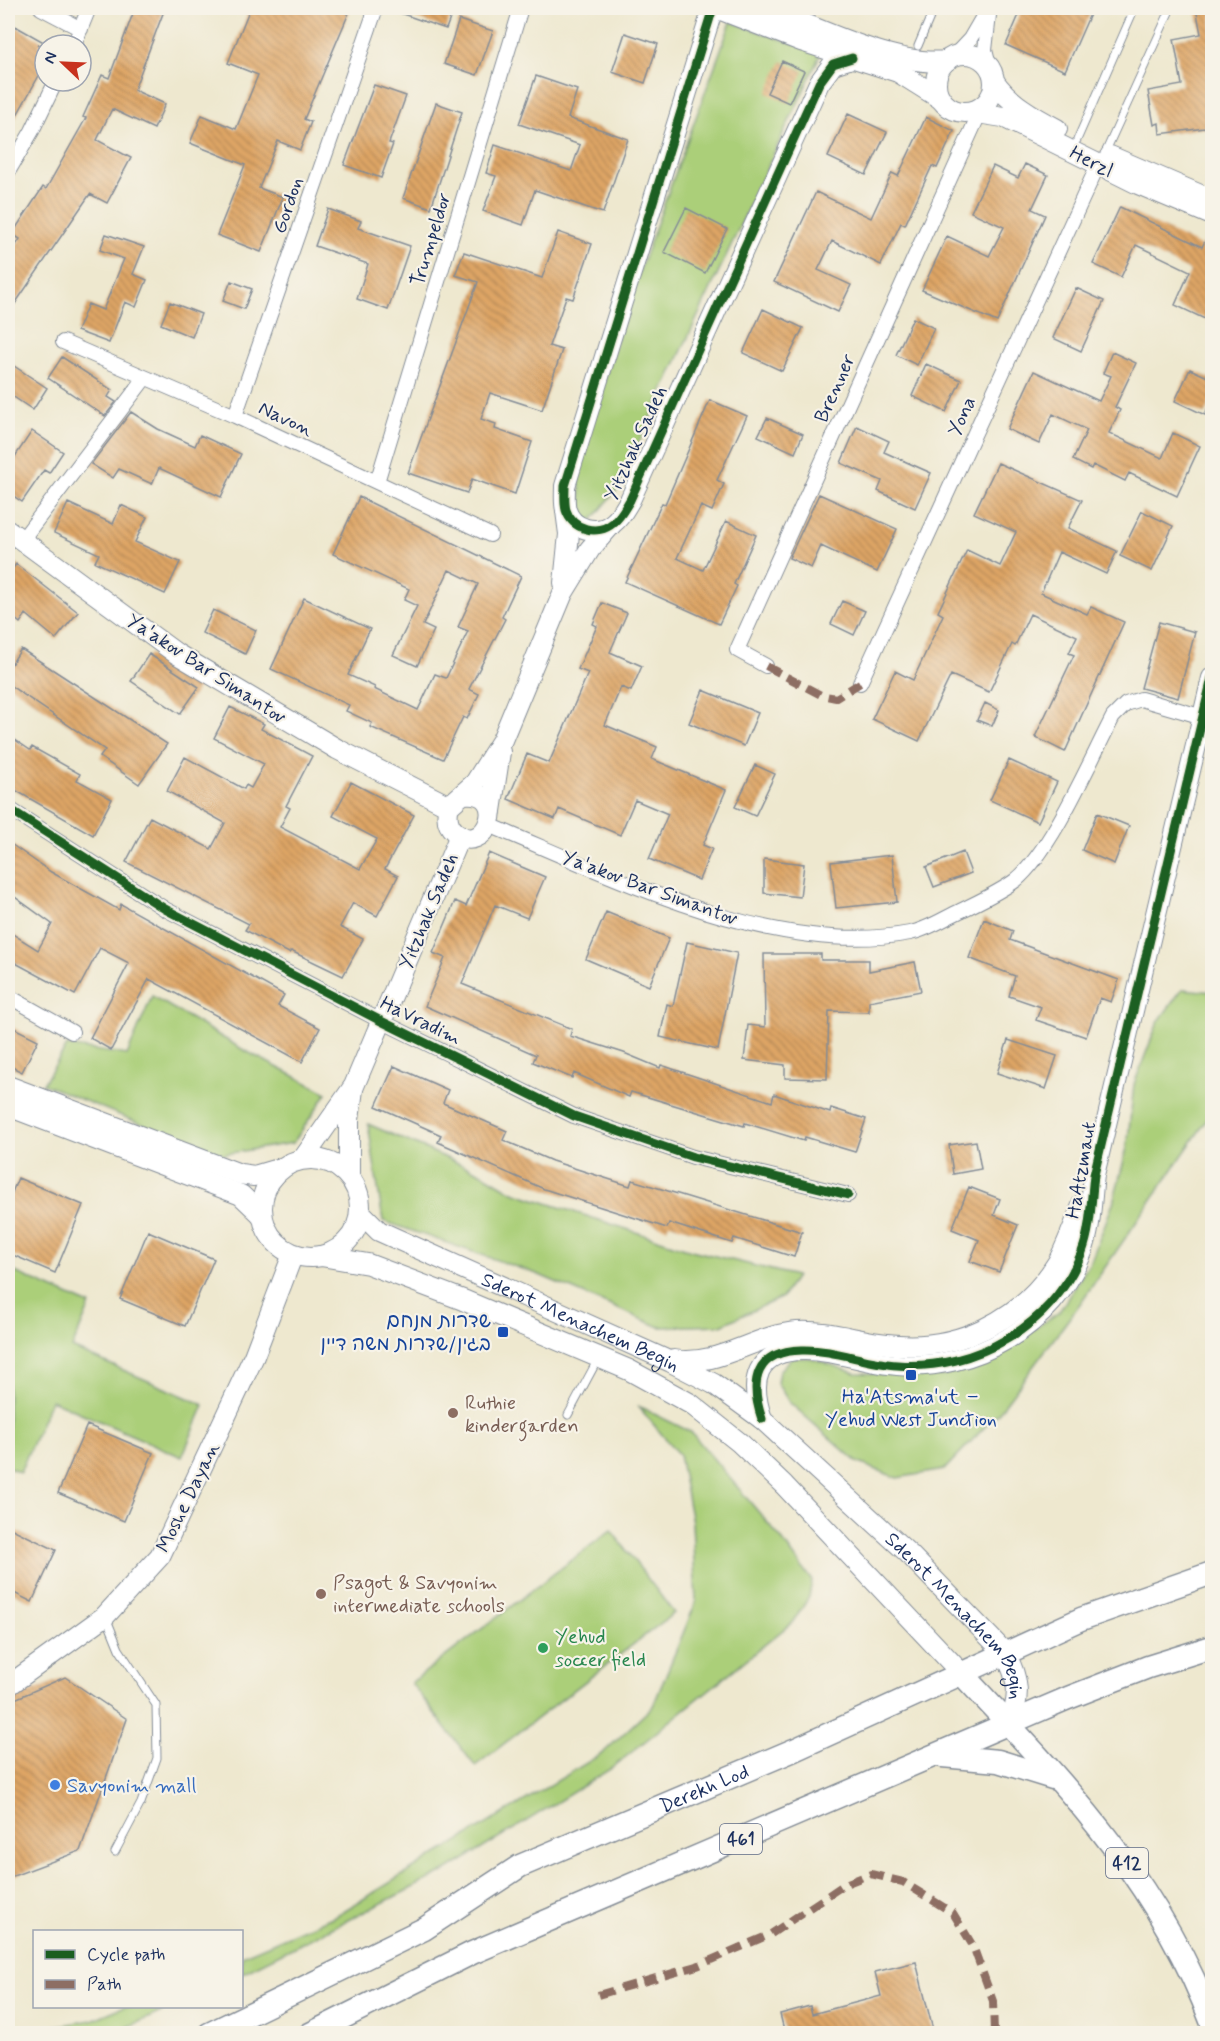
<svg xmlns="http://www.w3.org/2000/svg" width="1220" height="2041" font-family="Mynerve,'Playpen Sans Hebrew',sans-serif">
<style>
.green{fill:#abcf79;stroke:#637f6c;stroke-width:1.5}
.building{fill:url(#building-back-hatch)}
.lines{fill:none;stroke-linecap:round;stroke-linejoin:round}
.lane-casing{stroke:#848c96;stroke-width:9}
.street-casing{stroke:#848c96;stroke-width:16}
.secondary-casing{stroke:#848c96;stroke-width:22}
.primary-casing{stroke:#848c96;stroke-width:25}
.lane{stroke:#fff;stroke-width:7}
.street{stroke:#fff;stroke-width:14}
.secondary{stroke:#fff;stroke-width:20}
.primary{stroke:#fff;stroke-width:22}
.quiet{stroke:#8d6e63;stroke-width:8;stroke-dasharray:15 8;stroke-linecap:butt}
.cycleway-casing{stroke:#f7f3e8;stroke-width:13}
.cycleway{stroke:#1b5e20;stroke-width:9}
.transit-dot{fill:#1a4fb4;stroke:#f7f3e8;stroke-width:2}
.education-dot{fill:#8d6e63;stroke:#f7f3e8;stroke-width:2}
.leisure-dot{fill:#2e9e5b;stroke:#f7f3e8;stroke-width:2}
.shop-dot{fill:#3f7fe0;stroke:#f7f3e8;stroke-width:2}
.labels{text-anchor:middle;stroke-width:4.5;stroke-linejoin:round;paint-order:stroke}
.shield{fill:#f7f3e8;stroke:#5d6a87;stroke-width:1.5}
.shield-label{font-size:18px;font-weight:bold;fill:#1b2f5e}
.street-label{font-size:20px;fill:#1b2f5e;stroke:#f7f3e8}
.transit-label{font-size:20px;fill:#164399;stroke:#f7f3e8;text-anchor:end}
.education-label{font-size:20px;fill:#785e54;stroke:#f7f3e8;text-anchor:start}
.leisure-label{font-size:20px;fill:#27864d;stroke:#f7f3e8;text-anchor:start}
.shop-label{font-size:20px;fill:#366cbe;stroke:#f7f3e8;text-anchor:start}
</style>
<defs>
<pattern id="building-back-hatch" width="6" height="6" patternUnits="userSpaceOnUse" patternTransform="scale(1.5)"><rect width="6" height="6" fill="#dea565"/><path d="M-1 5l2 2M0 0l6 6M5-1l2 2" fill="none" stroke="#b38756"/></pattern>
</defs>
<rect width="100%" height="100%" fill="#f7f3e8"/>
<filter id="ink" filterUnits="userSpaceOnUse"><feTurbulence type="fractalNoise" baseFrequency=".0167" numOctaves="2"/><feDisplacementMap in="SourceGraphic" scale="12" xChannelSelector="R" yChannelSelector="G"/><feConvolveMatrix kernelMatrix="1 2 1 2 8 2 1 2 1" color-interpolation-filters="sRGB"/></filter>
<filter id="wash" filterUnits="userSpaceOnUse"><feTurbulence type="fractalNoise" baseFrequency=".008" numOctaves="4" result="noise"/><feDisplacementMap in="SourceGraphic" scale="24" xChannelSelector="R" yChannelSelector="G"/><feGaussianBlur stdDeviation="1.35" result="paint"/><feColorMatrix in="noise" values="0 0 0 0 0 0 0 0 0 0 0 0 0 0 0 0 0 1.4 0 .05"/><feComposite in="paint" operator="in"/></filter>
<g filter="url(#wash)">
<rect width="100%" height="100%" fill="#eee8cf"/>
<!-- green -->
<path class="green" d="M731 22 821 53 616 491 585 529 577 468 632 291Z
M1182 989 1212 992V1112L1202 1127 1079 1305 1000 1411 944 1470 897 1478 857 1462 789 1402 777 1383 779 1371 791 1358H811L855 1373 944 1376 984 1363 1059 1312 1091 1261 1113 1203 1127 1148 1134 1084 1158 1022Z
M152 996 242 1049 327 1093 293 1143 218 1155 43 1084 67 1046 127 1055Z
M368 1124 481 1173 513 1192 691 1250 796 1276 783 1297 721 1325 660 1327 537 1274 383 1221Z
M8 1269 90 1305 72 1348 204 1405 182 1457 51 1400 20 1472 8 1467Z
M638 1406 691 1432 783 1541 812 1581 809 1597 794 1621 612 1768 446 1871 242 1973V1956L337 1915 603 1753 653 1706 696 1602 692 1522 679 1455Z
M611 1530 674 1613 475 1766 411 1683Z
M125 2006 172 2007 115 2033H17L92 2020Z"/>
<g id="blocks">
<!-- building -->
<path class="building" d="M135 8H165L134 90 165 104 154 129 112 109 97 140 131 158 107 203 90 194 8 314V257L20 239 12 234 43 187 46 189 86 118 83 117 102 75 109 78Z
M250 8H351L304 119 311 122 300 150 278 141 259 188 283 197 261 252 217 235 245 165 190 143 202 115 236 129 258 75 228 63Z
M391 8H454L446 29 391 10Z
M1022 8H1081L1091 12 1065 71 1006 45Z
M1196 8H1212V127L1160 134 1159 123 1154 125 1148 91 1182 85 1174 39 1201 34Z
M459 20 493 31 477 75 444 64Z
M8 22 49 45H37L45 49V75L41 72 8 131Z
M625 33 658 44 645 83 612 72Z
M782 61 804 71 789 103 767 93Z
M536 76 577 90 568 118 628 139 603 213 535 190 523 225 483 211 496 176 486 173 495 145 571 171 580 145 519 124Z
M374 85 406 96 389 143 393 144 381 178 344 165Z
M436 103 462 112 431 208 403 198Z
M848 114 887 132 866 175 828 157Z
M926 117 954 131 937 168 932 166 905 225 901 223 881 265 832 241 818 270 851 285 838 312 774 282 816 192 871 218 892 173 898 176Z
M1025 164 1048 175 1032 209 1045 215 997 322 922 290 947 236 989 256 1004 227 971 212 993 166 1018 178Z
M1120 207 1202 247 1212 227V312L1209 321 1175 305 1190 271 1136 245 1121 277 1093 264Z
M686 208 727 229 705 273 664 252Z
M328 209 361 221 358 228 410 246 388 310 357 299 368 264 315 246Z
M558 232 592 244 573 299 566 297 549 346 562 350 542 410 490 393 481 419 496 424 495 429 532 442 515 494 472 479 467 493 408 473 478 282 455 275 464 252 542 278Z
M106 234 144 247 133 274 147 280 136 307 125 302 109 343 77 331 88 304 103 310 124 259 100 250Z
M231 281 252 289 244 309 223 301Z
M1076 288 1104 301 1081 351 1053 338Z
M170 302 201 314 192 337 161 324Z
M763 309 803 328 782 371 743 353Z
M913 318 934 328 917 365 896 355Z
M1112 352 1136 363 1115 407 1120 410 1109 433 1162 458 1173 433 1200 446 1177 496 1129 473 1125 481 1093 465 1091 469 1073 460 1087 430 1053 414 1039 444 1007 429 1034 371 1099 401 1111 376 1103 373Z
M62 357 112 390 108 397 116 402 105 416 48 378Z
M8 362 47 388 33 410 8 393Z
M926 364 961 380 946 412 912 396Z
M1190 369 1212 379V397L1205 415 1175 401Z
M710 400 747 416 717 480 724 484 712 511 701 506 677 558 703 570 726 521 756 535 734 584 737 586 719 624 625 582 662 503 665 504Z
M131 412 158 429 195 446 200 435 241 454 221 497 159 468 152 484 119 469 113 478 91 464Z
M767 418 803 434 795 453 758 436Z
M857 426 889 441 884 452 931 473 915 508 878 491 882 481 841 463Z
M32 431 63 452 49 473 44 470 22 502 8 492V467Z
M998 463 1082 500 1068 528 1117 551 1106 574 1059 552 1041 593 1087 614 1091 607 1124 622 1065 752 1035 737 1074 655 1069 653 1077 636 1030 614 1015 646 1012 644 989 692 951 675 919 741 872 719 895 671 913 680 943 615 938 612 967 550 1000 566 1016 532 974 513Z
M819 494 897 529 877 572 821 546 811 568 789 558Z
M359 497 521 576 502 617 505 619 469 689 479 694 467 719 463 717 443 759 370 727 372 723 346 711 349 705 271 669 304 598 370 629 348 675 375 687 374 689 418 710 435 674 446 678 468 631 458 627 478 584 449 570 423 625 434 630 417 666 393 655 417 606 404 600 409 589 333 554Z
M68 503 113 524 121 505 147 517 135 542 180 562 165 594 95 562 99 554 54 533Z
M1142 511 1173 526 1152 571 1120 556Z
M16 564 78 612 56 639 26 614 20 623 8 613V575Z
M842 601 865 611 854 635 831 624Z
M602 603 627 613 610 652 642 666 631 691 621 687 605 725 657 747 652 759 726 790 703 845 712 849 699 880 649 859 668 814 635 800 620 835 559 809 555 819 508 799 527 754 549 763 588 673 578 669 597 626 593 624Z
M213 610 256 630 245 654 202 633Z
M1159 622 1195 632 1178 698 1141 688Z
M21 649 167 744 139 784 100 757 105 750 8 684V669Z
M149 654 199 687 180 714 131 681Z
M703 690 758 713 744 746 689 723Z
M985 703 999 710 992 726 977 720Z
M230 707 264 724 261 729 312 756 286 806 290 808 280 827 360 869 377 839 333 816 351 782 414 815 385 869 398 876 377 916 353 903 340 927 363 939 343 976 291 951 289 953 245 930 249 924 126 862 150 817 211 849 225 823 167 791 185 757 244 789 246 785 251 788 264 764 214 738Z
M8 735 30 750 32 747 80 774 77 780 112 799 93 835 8 786Z
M1009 760 1057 782 1038 822 990 800Z
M755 765 775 774 755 816 735 807Z
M1097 813 1129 826 1114 864 1082 850Z
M8 842 51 872 119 910 121 904 284 995 278 1006 320 1028 302 1062 149 979 111 1050 90 1038 129 963 100 948 75 995 8 959V931L38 950 52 924 8 892Z
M963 852 971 873 934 887 926 867Z
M489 853 545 877 527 918 495 905 462 984 572 1029 570 1036 624 1053 660 1068 661 1065 772 1102 774 1094 830 1113 831 1108 866 1119 855 1152 805 1137 804 1141 745 1123 744 1126 631 1092 629 1097 574 1073 572 1078 533 1062 536 1055 425 1006 445 958 433 953 455 901 466 906Z
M892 855 897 902 836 908 831 862Z
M764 859 804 864 800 897 764 893Z
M606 912 669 938 649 986 586 959Z
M984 919 1013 931 1010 940 1119 980 1111 1002 1100 998 1086 1037 1036 1020 1041 1007 1009 996 1015 976 969 958Z
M687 942 737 953 718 1050 660 1037 667 1004 673 1006Z
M764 954H821V960H869V971L915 962 921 991 869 1001V1012L829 1011 827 1079 785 1078V1065L744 1060 748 1025 765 1027Z
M8 1025 38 1040 22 1072 8 1065Z
M1008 1040 1057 1056 1046 1089 997 1073Z
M394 1066 448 1090 443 1103 507 1131 503 1140 552 1161 630 1186 632 1180 802 1232 794 1257 734 1238 732 1243 669 1223 667 1228 544 1189 438 1142 441 1135 376 1106Z
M976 1141 981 1169 953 1174 949 1145Z
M18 1178 83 1205 55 1273 8 1253V1202Z
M969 1187 1000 1199 994 1215 1018 1225 999 1272 970 1261 979 1240 952 1229Z
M148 1231 214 1259 185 1326 120 1299Z
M87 1425 153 1453 124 1521 58 1493Z
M8 1527 56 1550 32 1602 8 1590Z
M65 1677 127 1719 80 1851 8 1878V1702Z
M916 1962 934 2034H785L780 2014 810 2006 812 2014 881 1996 875 1972Z"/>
</g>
</g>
<g filter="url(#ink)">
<use href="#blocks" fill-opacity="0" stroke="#848c96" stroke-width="1.5"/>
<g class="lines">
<!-- lane casing -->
<g class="lane-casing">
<path id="lane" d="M918 46 934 8
M1077 140 1133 12
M1105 153 1171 8
M568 1415 598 1359
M106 1617 119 1649 156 1705 157 1758 141 1803 115 1852"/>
</g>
<!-- street casing -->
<g class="street-casing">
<path id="street" d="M41 8 81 29
M989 15 985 50 989 66
M74 45 89 8
M954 56 970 39 988 8
M8 172 32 131 56 81
M63 342 235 416 490 535
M235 416 376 8
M377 482 521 8
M21 541 145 378
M766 666 737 650 980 112
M860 683 1098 165
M8 808 165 909 381 1021 574 1116 693 1157 848 1195
M489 825C613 876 774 959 910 933 927 930 945 918 960 911 978 902 1000 892 1016 880 1052 850 1090 761 1113 717L1126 704 1141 699 1203 717
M8 996 72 1032"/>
</g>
<!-- secondary casing -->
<g class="secondary-casing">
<g id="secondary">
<path d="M713 8 565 486C565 494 564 503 566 510 572 530 598 536 613 523 621 517 625 508 630 500L819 83 833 64 852 58"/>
<path d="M716 8 801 41 898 72 941 99"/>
<path d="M767 8C814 27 896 67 946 61"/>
<circle cx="965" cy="83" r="29"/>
<path d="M994 81C1009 103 1034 117 1057 129"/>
<path d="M971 112 1003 117 1136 183 1212 215"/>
<path d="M1110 156 1212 200"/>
<path d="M8 530 177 654 337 749 449 806"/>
<path d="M564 583 569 534 566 511"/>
<path d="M464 794C512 789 486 860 455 832 447 825 446 816 449 806L475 783 502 740 563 593 590 549 611 525"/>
<path d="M491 811 500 752"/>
<path d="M8 1086 240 1174 254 1176 281 1168"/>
<path d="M8 1106 241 1195 262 1215"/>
<circle cx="311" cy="1208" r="49"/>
<path d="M303 1159 354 1086 460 835"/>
<path d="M349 1176V1120L353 1089"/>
<path id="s1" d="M360 1212 379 1231 671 1362 714 1384 762 1419 909 1554 1005 1653C1019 1679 1021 1697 1009 1724"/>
<path d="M321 1256 368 1264 463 1300 629 1370 691 1404 740 1443 784 1485 962 1674"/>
<path d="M674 1360C719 1367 754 1335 797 1332 828 1330 857 1341 887 1344 955 1353 1022 1321 1058 1262 1068 1243 1075 1223 1083 1203"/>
<path d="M762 1419C749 1381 755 1351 802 1350 834 1349 865 1363 897 1365 975 1371 1053 1326 1082 1252 1091 1228 1091 1200 1094 1175L1212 678"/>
<path d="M8 1686 105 1616 160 1556 254 1356 293 1254"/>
</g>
</g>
<!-- primary casing -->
<g class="primary-casing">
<g id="primary">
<path d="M962 1674C1064 1784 1158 1879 1212 2023"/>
<path d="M942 1756 998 1761 1056 1779"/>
<path id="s2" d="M209 2034 424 1929 520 1866 794 1750 1081 1619 1212 1573"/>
<path d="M310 2034 472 1953 1068 1698 1148 1667 1212 1647"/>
</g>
</g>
<!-- lane -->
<use href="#lane" class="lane"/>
<!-- street -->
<use href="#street" class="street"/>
<!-- secondary -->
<use href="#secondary" class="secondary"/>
<!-- primary -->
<use href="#primary" class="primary"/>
<!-- quiet -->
<path class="quiet" d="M766 666 821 695 836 698 860 683
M598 1995 697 1966 771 1934 845 1884 871 1874 903 1882 953 1913 973 1946 993 2001 994 2034"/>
<!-- cycleway casing -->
<g class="cycleway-casing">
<path id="cycleway" d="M713 8 565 486C565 494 564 503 566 510 572 530 598 536 613 523 621 517 625 508 630 500L819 83 833 64 852 58
M8 808 165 909 381 1021 574 1116 693 1157 848 1195
M762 1419C749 1381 755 1351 802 1350 834 1349 865 1363 897 1365 975 1371 1053 1326 1082 1252 1091 1228 1091 1200 1094 1175L1212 678"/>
</g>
<!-- cycleway -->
<use href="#cycleway" class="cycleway"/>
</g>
</g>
<!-- markers -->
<g class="transit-dot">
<rect x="497" y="1326" width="12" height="12" rx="3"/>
<rect x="905" y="1369" width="12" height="12" rx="3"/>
</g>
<g class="education-dot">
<circle cx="453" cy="1413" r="6"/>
<circle cx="321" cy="1594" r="6"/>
</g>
<circle class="leisure-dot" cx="543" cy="1648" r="6"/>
<circle class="shop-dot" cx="55" cy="1785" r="6"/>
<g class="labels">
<!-- shield labels -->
<g class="shield">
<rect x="720" y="1824" width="42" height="30" rx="4.5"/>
<rect x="1106" y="1848" width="42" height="30" rx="4.5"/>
</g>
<g class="shield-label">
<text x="741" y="1845">461</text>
<text x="1127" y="1869">412</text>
</g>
<!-- street labels -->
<g class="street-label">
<text transform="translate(1092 161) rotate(27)" y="7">Herzl</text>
<text transform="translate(287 205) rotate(-71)" y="7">Gordon</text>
<text transform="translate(430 239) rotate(-73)" y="7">Trumpeldor</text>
<text transform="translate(834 388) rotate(-66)" y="7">Brenner</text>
<text transform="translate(961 416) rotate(-65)" y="7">Yona</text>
<text transform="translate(286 418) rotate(25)" y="7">Navon</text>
<text transform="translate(635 443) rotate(-65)" y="7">Yitzhak Sadeh</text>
<text transform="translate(207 668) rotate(33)" y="7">Ya'akov Bar Simantov</text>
<text transform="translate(650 887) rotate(20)" y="7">Ya'akov Bar Simantov</text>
<text transform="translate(428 911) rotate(-67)" y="7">Yitzhak Sadeh</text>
<text transform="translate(421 1020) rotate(26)" y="7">HaVradim</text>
<text transform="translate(1080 1170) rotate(-80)" y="7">HaAtzmaut</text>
<text dy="7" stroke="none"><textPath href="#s1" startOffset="248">Sderot Menachem Begin</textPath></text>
<text transform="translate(187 1497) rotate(-64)" y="7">Moshe Dayan</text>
<text dy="7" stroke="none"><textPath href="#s1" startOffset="734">Sderot Menachem Begin</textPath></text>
<text dy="7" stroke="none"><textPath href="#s2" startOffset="554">Derekh Lod</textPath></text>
</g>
<!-- transit labels -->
<g class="transit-label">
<text x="491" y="1327">שדרות מנחם<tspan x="491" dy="23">בגין/שדרות משה דיין</tspan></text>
<text x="911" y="1403" text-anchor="middle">Ha'Atsma'ut –<tspan x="911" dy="23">Yehud West Junction</tspan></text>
</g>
<!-- education labels -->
<g class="education-label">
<text x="465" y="1409">Ruthie<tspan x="465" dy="23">kindergarden</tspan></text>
<text x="333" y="1589">Psagot &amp; Savyonim<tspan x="333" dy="23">intermediate schools</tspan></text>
</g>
<!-- leisure labels -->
<g class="leisure-label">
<text x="555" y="1643">Yehud<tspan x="555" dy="23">soccer field</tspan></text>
</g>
<!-- shop labels -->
<g class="shop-label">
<text x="67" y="1792">Savyonim mall</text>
</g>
</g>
<!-- margin -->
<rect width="1220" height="2041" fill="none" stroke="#f7f3e8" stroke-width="30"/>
<!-- legend -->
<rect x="33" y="1930" width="210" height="78" fill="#f7f3e8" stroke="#9fa5b1" stroke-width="1.5"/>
<rect x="45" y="1950" width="30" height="9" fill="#1b5e20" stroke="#9fa5b1" stroke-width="1.5"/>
<text x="87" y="1960" font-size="18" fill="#1b2f5e">Cycle path</text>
<rect x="45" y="1980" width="30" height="9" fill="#8d6e63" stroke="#9fa5b1" stroke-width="1.5"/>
<text x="87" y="1990" font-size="18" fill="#1b2f5e">Path</text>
<!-- north arrow -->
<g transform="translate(63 63) rotate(293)"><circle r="28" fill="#f7f3e8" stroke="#9fa5b1" stroke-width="1.5"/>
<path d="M0-4.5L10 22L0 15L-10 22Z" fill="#c8321e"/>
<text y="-9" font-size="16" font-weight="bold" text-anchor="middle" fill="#1b2f5e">N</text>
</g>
</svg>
